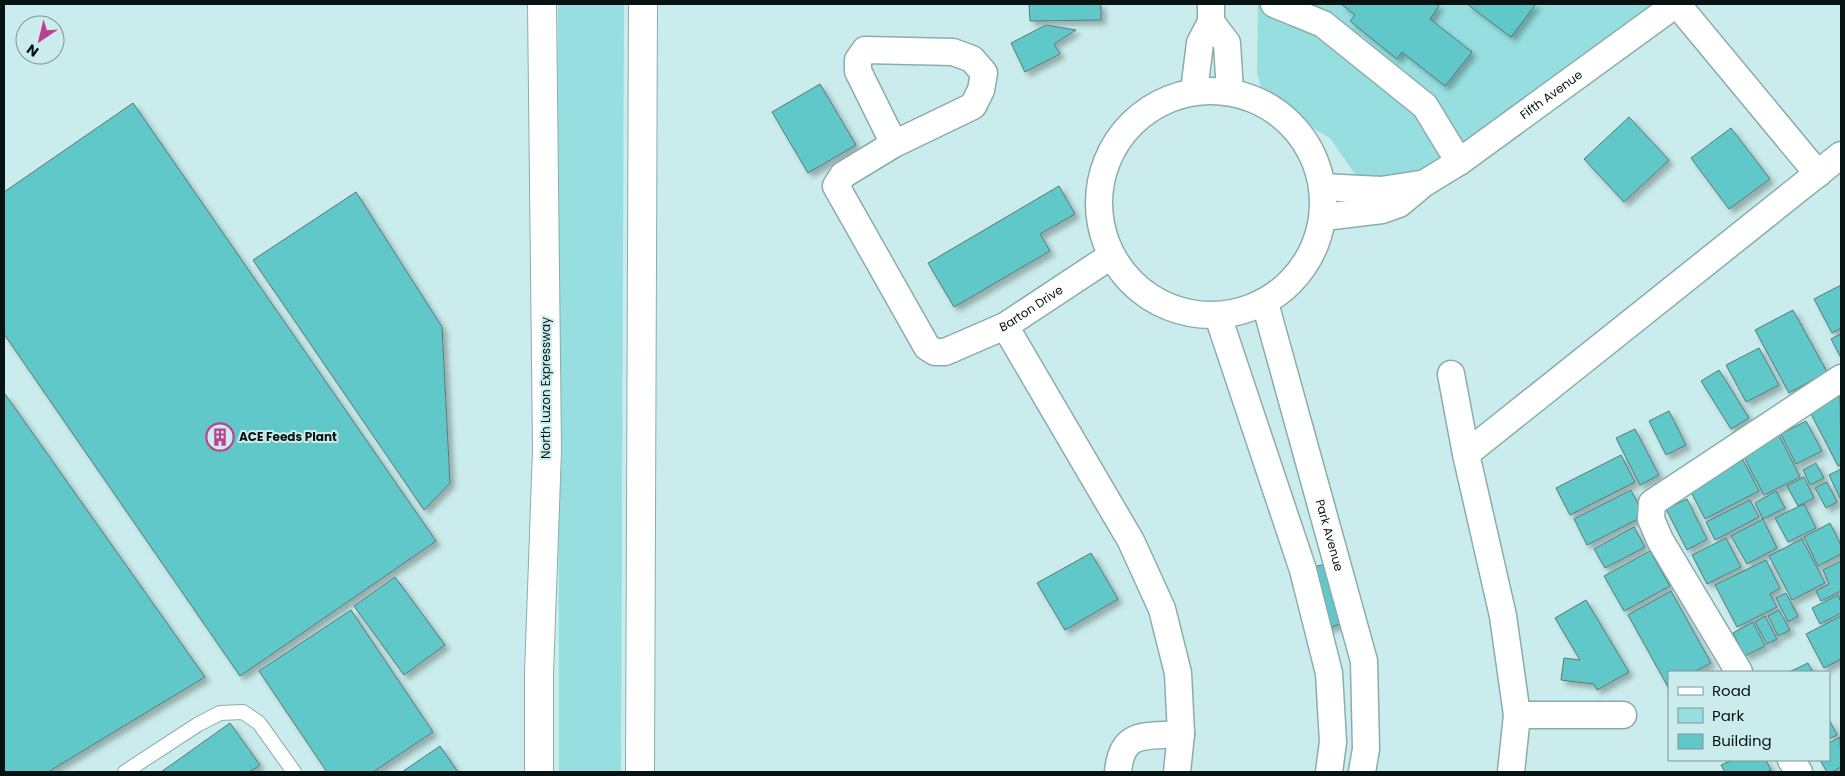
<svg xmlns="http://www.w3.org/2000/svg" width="1845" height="776" font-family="Poppins,sans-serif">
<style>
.green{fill:#96dedf}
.building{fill:#60c8c9;stroke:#5a7878;filter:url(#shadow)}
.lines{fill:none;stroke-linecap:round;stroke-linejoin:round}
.service-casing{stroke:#8cacac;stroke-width:16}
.minor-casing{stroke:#8cacac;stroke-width:29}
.motorway-casing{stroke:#8cacac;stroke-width:30}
.service{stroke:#fff;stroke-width:14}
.minor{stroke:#fff;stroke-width:26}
.motorway{stroke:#fff;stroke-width:28}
.labels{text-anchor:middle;stroke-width:4;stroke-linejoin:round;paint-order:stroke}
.street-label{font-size:12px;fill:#071313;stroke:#cbecec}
.poi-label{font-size:12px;font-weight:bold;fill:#071313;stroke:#cbecec;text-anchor:start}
</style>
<defs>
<filter id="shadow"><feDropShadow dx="4.5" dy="4.5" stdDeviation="2.5" flood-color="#0004"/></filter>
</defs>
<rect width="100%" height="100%" fill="#cbecec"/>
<!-- green -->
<path class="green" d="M558 4H624L621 772H559Z
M1258 4H1652L1418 178 1361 183 1330 138 1265 101 1257 73Z"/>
<!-- building -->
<path class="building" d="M1029 4H1101V20L1030 21Z
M1341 4H1436L1439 6 1430 19 1472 52 1445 86 1402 52 1397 59 1350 21 1355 15Z
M1467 4H1536L1511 37Z
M1046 25 1076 30 1054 44 1060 54 1025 72 1011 43Z
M820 84 856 145 808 173 772 112Z
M133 103 436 541 240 676 4 334V192Z
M1629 117 1669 160 1624 202 1584 159Z
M1731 128 1770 179 1729 209 1691 158Z
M1059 186 1075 214 1040 234 1050 251 954 307 928 263Z
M356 192 442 327 450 483 424 510 253 260Z
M1841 285V328L1832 333 1814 299Z
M1793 310 1827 372 1789 393 1755 330Z
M1841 334V358L1831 339Z
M1759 348 1779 385 1746 402 1726 365Z
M1719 370 1749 418 1731 429 1701 381Z
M1840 392 1841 465 1838 466 1808 408Z
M5 394 205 677 48 772H4V395Z
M1669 411 1686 445 1666 455 1649 421Z
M1806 421 1822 451 1796 464 1781 434Z
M1635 429 1659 475 1640 485 1616 438Z
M1776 429 1800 477 1764 495 1739 448Z
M1621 455 1635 482 1570 515 1556 488Z
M1743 460 1759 491 1705 519 1689 488Z
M1816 463 1824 478 1810 485 1803 470Z
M1841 469V500L1829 475Z
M1804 477 1814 498 1798 506 1787 486Z
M1827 482 1837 502 1826 508 1815 488Z
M1631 490 1644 516 1587 545 1574 519Z
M1776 491 1785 508 1763 519 1755 503Z
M1687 499 1707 539 1687 550 1666 509Z
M1750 500 1759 517 1715 540 1706 522Z
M1804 504 1816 528 1788 542 1775 518Z
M1763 519 1777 548 1747 564 1731 536Z
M1830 523 1841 545V554L1818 566 1804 537Z
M1634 527 1645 547 1605 568 1594 549Z
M1726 538 1741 567 1707 584 1692 555Z
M1802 539 1825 583 1792 600 1769 556Z
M1650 551 1670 586 1624 611 1604 576Z
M1091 553 1118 599 1065 630 1037 583Z
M1766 560 1780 588 1770 594 1777 607 1737 627 1715 585Z
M1841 561V591L1821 601 1816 591 1829 584 1823 570Z
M1332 562 1350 621 1325 629 1307 569Z
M395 577 445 645 404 675 354 606Z
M1671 591 1711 663 1694 672H1669L1668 687 1628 615Z
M1786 593 1798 616 1788 622 1776 598Z
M1838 595 1841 602V613L1820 624 1812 608Z
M1586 600 1629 672 1597 690 1594 684 1561 680 1564 658 1580 660 1555 618Z
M351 610 433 732 373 772H327L259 671Z
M1779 610 1790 630 1778 636 1768 616Z
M1765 616 1777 639 1767 644 1755 622Z
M1841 616V659L1824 668 1806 634Z
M1753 622 1765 646 1745 656 1733 633Z
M1808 663 1813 672H1789Z
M1829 719 1837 735 1829 739Z
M230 723 260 765 249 772H161Z
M1840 737 1841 767 1832 772H1827L1820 760H1829V743Z
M440 746 458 772H402Z
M1732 760H1766L1771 770 1766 772H1725L1721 765Z"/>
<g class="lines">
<!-- service casing -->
<g class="service-casing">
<path id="service" d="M125 772 197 725 220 713 243 712 259 723 294 772"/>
</g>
<!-- minor casing -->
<g class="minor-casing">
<g id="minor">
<path d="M1274 4 1323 24 1425 106 1459 162"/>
<path d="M1677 4 1818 174"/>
<path d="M1211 22 1227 43 1230 92"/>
<circle cx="1211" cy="203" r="112"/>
<path d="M1194 91 1200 43 1211 22V4"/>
<path id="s1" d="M894 144 858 71V60L865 50 953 52 972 59 984 73 981 90 973 106 894 144 843 175 836 186 927 347 935 352H945L1005 326 1111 256"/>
<path d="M1322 187 1381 190 1420 184"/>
<path id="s2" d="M1324 217 1382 210 1399 204 1423 184 1459 162 1676 4"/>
<path id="s3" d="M1265 303 1364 661 1366 749 1362 772"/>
<path d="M1218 316 1303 570 1329 673 1333 742 1329 772"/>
<path d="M1005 326 1131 541 1162 609 1178 673 1181 734 1177 772"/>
<path d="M1451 374 1466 454 1503 616 1517 715 1511 772"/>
<path d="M1466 454 1841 155"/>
<path d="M1739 672 1660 540 1651 519 1652 503 1841 378"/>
<path d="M1517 715H1623"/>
<path d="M1791 760 1799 772"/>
<path d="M1118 772C1122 729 1146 737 1181 734"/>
</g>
</g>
<!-- motorway casing -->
<g class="motorway-casing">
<path id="motorway" d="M539 772V674L547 450 542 4
M640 772 643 4"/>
</g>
<!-- service -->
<use href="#service" class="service"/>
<!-- minor -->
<use href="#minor" class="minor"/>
<!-- motorway -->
<use href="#motorway" class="motorway"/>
</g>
<!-- icons -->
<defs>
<g id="building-ring" transform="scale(1.4375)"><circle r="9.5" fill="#cbecec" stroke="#be408e" stroke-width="1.5"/><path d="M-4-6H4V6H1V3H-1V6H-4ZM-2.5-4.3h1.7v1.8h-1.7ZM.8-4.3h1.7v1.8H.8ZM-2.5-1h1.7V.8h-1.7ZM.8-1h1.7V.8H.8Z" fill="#be408e"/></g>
</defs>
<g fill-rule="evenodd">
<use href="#building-ring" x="220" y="437"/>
</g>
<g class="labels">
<!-- street labels -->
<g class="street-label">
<text dy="4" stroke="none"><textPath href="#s2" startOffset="264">Fifth Avenue</textPath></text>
<text dy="4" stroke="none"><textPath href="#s1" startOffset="728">Barton Drive</textPath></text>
<text transform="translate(546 388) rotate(-90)" y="4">North Luzon Expressway</text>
<text dy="4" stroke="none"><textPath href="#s3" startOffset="241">Park Avenue</textPath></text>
</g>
<!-- poi labels -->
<g class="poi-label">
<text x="239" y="441">ACE Feeds Plant</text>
</g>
</g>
<!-- border -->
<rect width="1845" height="776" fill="none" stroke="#071313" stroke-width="10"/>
<!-- legend -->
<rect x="1668" y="671" width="162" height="90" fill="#cbecec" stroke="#7d9595"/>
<rect x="1678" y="687" width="25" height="8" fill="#ffffff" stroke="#7d9595"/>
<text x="1712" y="696" font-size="15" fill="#071313">Road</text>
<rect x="1678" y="708" width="25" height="15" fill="#96dedf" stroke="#7d9595"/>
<text x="1712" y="721" font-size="15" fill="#071313">Park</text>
<rect x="1678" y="734" width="25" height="15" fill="#60c8c9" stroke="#7d9595"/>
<text x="1712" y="746" font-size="15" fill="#071313">Building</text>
<!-- north arrow -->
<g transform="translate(40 40) rotate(215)"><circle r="24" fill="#cbecec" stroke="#7d9595"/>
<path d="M0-4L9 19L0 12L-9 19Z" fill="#be408e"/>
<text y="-8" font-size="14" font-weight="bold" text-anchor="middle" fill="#071313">N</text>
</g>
</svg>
